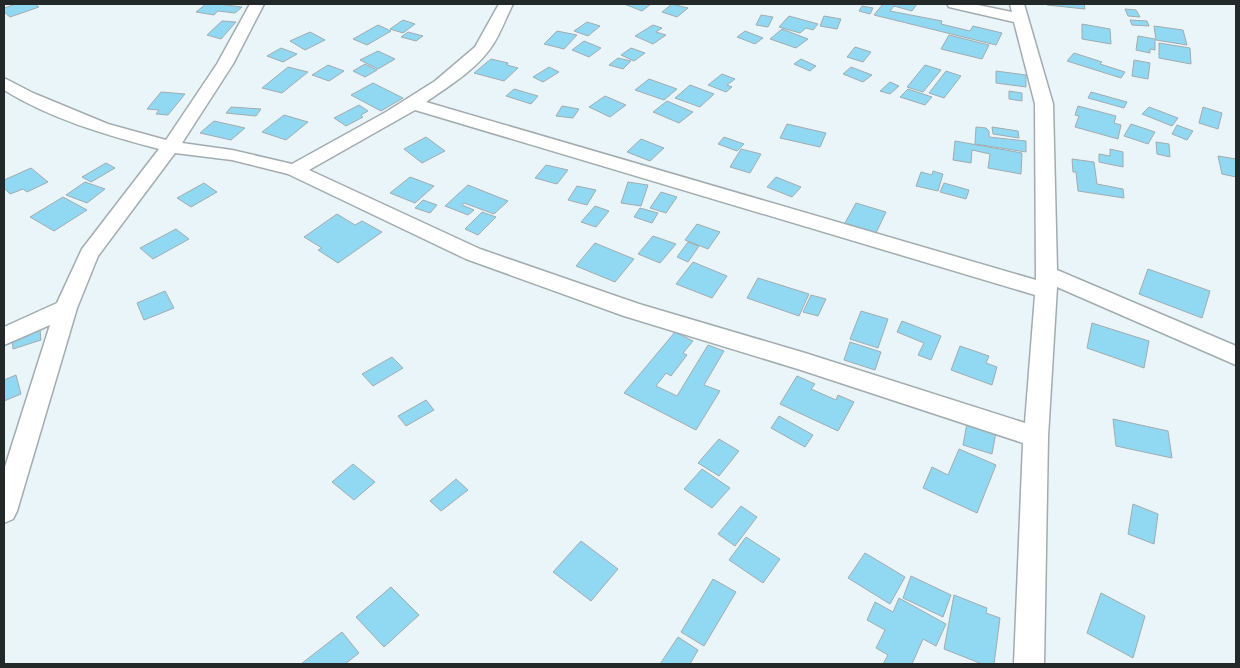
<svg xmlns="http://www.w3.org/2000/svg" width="1240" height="668" font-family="'Nunito Sans',sans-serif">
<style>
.building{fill:#91d8f2;stroke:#a1acb0}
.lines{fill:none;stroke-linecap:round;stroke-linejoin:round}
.minor-casing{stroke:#a2acb0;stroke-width:3}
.minor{fill:#fff;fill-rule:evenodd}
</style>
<rect width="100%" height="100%" fill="#eaf5f9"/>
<!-- building -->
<path class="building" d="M16 4H35L39 7 10 17 4 12V8Z
M206 4H218L242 7 235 13 218 11 214 15 196 12Z
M624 4H651L642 11Z
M672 4 688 8 677 17 662 12Z
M883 4H917L912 11 894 6 890 11 942 21 941 24 970 31 973 26 1002 33 996 45 874 15Z
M1047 4H1084L1085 9 1047 5Z
M862 6 873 8 870 14 859 11Z
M1125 9 1136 10 1140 17 1128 16Z
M761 15 773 17 768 27 756 25Z
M789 16 818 24 813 30 806 28 800 33 779 27Z
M824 16 841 19 837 29 820 26Z
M403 20 415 24 403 33 390 29Z
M1130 20 1147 21 1149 26 1132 25Z
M222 21 236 22 221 39 207 35Z
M587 22 600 26 588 36 574 31Z
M1082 24 1110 29 1111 44 1082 39Z
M378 25 391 31 367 45 353 39Z
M653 25 662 28 656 32 666 35 653 44 635 36Z
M1154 26 1183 30 1187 45 1156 40Z
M782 29 808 39 796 48 770 39Z
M557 31 577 35 564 49 544 44Z
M745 31 763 38 755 44 737 37Z
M310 32 325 40 305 50 290 41Z
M408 32 423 36 416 41 401 37Z
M949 35 989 45 982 59 941 49Z
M1138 36 1155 39V50L1150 49V53L1136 50Z
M584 41 601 48 589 57 572 50Z
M1159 43 1190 48 1191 64 1159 58Z
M855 47 871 52 863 62 847 57Z
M281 48 297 54 283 62 267 56Z
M631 48 645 53 634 61 621 55Z
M378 51 395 59 378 69 360 60Z
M1074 53 1102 62 1100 64 1125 72 1121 78 1067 61Z
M618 58 631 61 623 69 609 65Z
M491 59 508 63 507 65 518 68 504 81 474 73Z
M801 59 816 66 810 71 794 64Z
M1134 60 1150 63 1148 79 1132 76Z
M365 64 377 70 365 77 353 71Z
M328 65 344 71 329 81 312 75Z
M925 65 941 70 923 92 907 87Z
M288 67 308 72 282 93 262 88Z
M549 67 559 72 543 82 533 77Z
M851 67 872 75 863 82 843 74Z
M946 71 961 76 944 98 929 93Z
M996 71 1026 75V87L996 83Z
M722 74 735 79 727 85 732 87 726 92 708 85Z
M649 79 677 89 664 100 635 90Z
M890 82 899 86 890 94 880 91Z
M373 83 403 98 381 111 351 95Z
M690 85 714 94 700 107 675 98Z
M514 89 538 96 531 104 506 96Z
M908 89 932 97 925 105 900 97Z
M1009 91 1022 93V101L1009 99Z
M161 92 185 94 168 115 156 114 159 110 147 109Z
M1091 92 1127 102 1124 108 1088 98Z
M605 96 626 105 610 117 589 107Z
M667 101 693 112 679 123 653 112Z
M359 105 368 111 361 115 363 117 346 126 334 118Z
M562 106 579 109 573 118 556 116Z
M1078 106 1116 116 1114 123 1121 125 1118 139 1075 127 1079 116 1075 115Z
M231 107 261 109 256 116 226 113Z
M1149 107 1178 118 1172 126 1142 114Z
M1203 107 1222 113 1218 129 1199 123Z
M284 115 308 122 286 140 262 132Z
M214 121 245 128 231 140 200 133Z
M787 124 826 133 820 147 780 138Z
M1131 124 1155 132 1148 144 1124 136Z
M1177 125 1193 131 1187 140 1172 134Z
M976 127 986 128 989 131V137L1026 141V152L975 144Z
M992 127 1018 131 1019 138 993 134Z
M426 137 445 151 422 163 404 149Z
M724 137 744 144 737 151 718 144Z
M641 139 664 148 650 161 627 152Z
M955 141 1022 153 1021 174 988 168 990 154 972 150 971 163 953 160Z
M1156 142 1169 144 1170 157 1157 154Z
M741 149 761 154 750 173 730 167Z
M1110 149 1123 152V167L1099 162V154L1110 156Z
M1218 156 1236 159V177L1222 174Z
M1072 159 1094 162 1097 184 1123 189 1124 198 1078 191 1076 172H1073Z
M106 163 115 168 91 182 82 177Z
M546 165 568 170 557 184 535 178Z
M31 168 48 182 27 192 23 189 10 194 4 188V180Z
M933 171 943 174 938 191 916 186 921 172 932 175Z
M410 177 434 186 415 203 390 193Z
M776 177 801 187 792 197 767 187Z
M85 182 105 189 87 203 66 195Z
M628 182 648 185 641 206 621 203Z
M204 183 217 192 191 207 177 198Z
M944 183 969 190 966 199 940 192Z
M468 185 508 201 494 214 464 203 462 205 474 210 468 215 445 206Z
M577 186 596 190 587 205 568 200Z
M661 192 677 197 666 213 650 208Z
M63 197 87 210 54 231 30 217Z
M423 200 437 205 430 213 415 208Z
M856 203 886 212 876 233 845 223Z
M595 206 609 211 596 227 581 222Z
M640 208 658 213 652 223 634 217Z
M482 212 496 217 478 235 465 229Z
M337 214 355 225 362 221 382 232 338 263 318 250 322 248 304 237Z
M697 224 720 232 708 249 685 240Z
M176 229 189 239 153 259 140 248Z
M653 236 676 244 660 263 638 254Z
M688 242 699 246 688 262 677 257Z
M595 243 634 259 615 282 576 266Z
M693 262 727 276 712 298 676 284Z
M1148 269 1210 291 1202 318 1139 294Z
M758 278 809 294 799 316 747 298Z
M165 291 174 308 144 320 137 303Z
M811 295 826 299 818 316 803 312Z
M861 311 888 319 878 348 850 339Z
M902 321 941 336 931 360 918 355 924 343 897 332Z
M1092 323 1149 341 1144 368 1087 348Z
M40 329 41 340 13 349 12 337Z
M675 332 693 341 683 353 687 355 671 376 666 373 656 386 677 396 708 345 724 351 704 385 720 391 696 430 624 393Z
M850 342 881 352 875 370 844 360Z
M960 346 989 356 986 363 997 367 992 385 951 370Z
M392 357 403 368 373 386 362 374Z
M16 375 21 394 4 401V380Z
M797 376 815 384 811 389 836 400 838 395 854 402 838 431 780 404Z
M426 400 434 410 406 426 398 416Z
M779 416 813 435 805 447 771 428Z
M1113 419 1168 431 1172 458 1116 446Z
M967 423 996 432 992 454 963 445Z
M719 439 739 451 719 476 698 463Z
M959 449 996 465 977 513 923 488 932 467 948 475Z
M353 464 375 482 354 500 332 482Z
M702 469 730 488 712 508 684 489Z
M456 479 468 490 441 511 430 501Z
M1133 504 1158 514 1154 544 1128 534Z
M741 506 757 517 735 546 718 534Z
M746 537 780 559 763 583 729 560Z
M581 541 618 569 591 601 553 572Z
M865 553 905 577 890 604 848 578Z
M911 576 951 595 943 617 903 598Z
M713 579 736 592 704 646 681 632Z
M391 587 419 615 384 647 356 617Z
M1101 593 1145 616 1133 658 1087 633Z
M954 595 987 608 986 613 1000 618 994 664H982L944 649Z
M899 598 946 624 936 646 923 639 912 664H883L888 655 876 648 885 630 867 620 875 602 893 612Z
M342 632 359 653 345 664H301Z
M678 637 698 650 690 664H660Z"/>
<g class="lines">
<!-- minor casing -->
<g class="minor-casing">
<path id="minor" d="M250 4H264L233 64 182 143 232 150 292 164 386 112 435 81 475 47 499 4H513C506 17 501 33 492 46 477 69 449 86 426 102L1036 280 1035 104 1014 22 949 7 947 4H973L1012 12 1010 4H1024L1053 104 1057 270 1236 346V365L1057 287 1048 437 1044 664H1014L1023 443 801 370 624 316 466 259 288 174 232 160 175 153 98 256 77 308 17 511 13 519 4 523V470L50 325 4 345V327L57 303 82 249 159 149C106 135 51 119 4 90V78L33 93 108 124 166 140 217 64ZM415 110 1035 295 1025 423 805 353 639 304 480 249 309 170Z"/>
</g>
<!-- minor -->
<use href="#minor" class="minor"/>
</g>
<!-- border -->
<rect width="1240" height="668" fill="none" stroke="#232829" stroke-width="10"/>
</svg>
